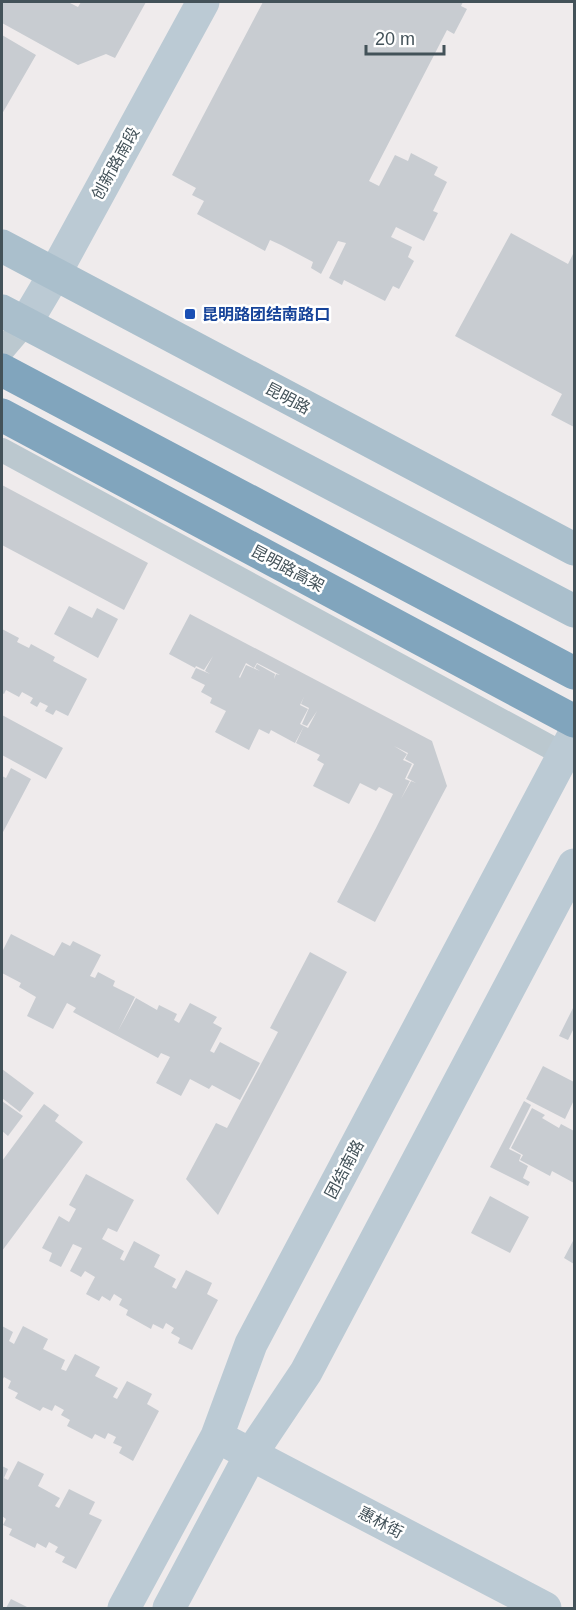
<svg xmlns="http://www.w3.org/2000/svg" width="576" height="1610" font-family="Arial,'Noto Sans SC',sans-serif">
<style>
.building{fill:#c8ccd1;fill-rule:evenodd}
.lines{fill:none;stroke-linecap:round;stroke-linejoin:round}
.street{stroke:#bbc8cf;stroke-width:24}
.secondary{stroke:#bbcad4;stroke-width:33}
.primary{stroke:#aabfcc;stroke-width:33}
.highway{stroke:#81a5bd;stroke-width:33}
.transit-dot{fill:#1a4fb4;stroke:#fff;stroke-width:2}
.labels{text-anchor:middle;stroke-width:5;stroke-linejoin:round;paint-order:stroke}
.street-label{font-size:16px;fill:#435259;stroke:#fff}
.transit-label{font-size:16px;font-weight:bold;fill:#164399;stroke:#fff;text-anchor:start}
</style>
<rect width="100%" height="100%" fill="#efebec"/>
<!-- building -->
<path class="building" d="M2 2H68L78 7 81 2H146L115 58 106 54 78 65 2 23Z
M263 2H463L461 6 467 9 454 34 447 30 369 181 379 186 395 155 408 161 411 153 438 167 434 175 447 182 433 211 438 213 424 241 396 227 391 237 412 247 408 257 414 261 399 289 393 286 385 301 344 280 342 285 329 278 346 243 338 241 321 274 311 268 313 262 281 245 270 240 265 251 197 214 204 201 192 195 196 188 172 175Z
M2 35 36 55 2 114Z
M511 233 568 264 574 252V427L551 415 562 394 455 336Z
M2 485 148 563 124 610 2 545Z
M69 606 92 618 97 608 118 619 98 658 54 634Z
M190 614 432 741 447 786 375 922 337 902 376 828 393 794 379 787 376 791 360 783 349 804 313 786 324 764 317 760 320 755 296 743 304 726 308 728 317 711 307 726 302 724 309 708 301 704 304 697 300 705 308 709 300 724 304 726 295 743 271 730 269 734 259 729 249 750 215 732 226 711 210 703 212 698 201 692 205 685 191 678 196 668 210 674 205 671 213 656 204 670 196 666 195 668 169 654ZM246 663 254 668 257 663 280 675 276 674 274 679 275 674 257 664 255 668 260 671 246 665 240 678 239 677ZM394 746 408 753 405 759 414 764 407 778 416 783 411 781 401 799 410 781 405 779 412 764 403 760 407 754Z
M2 629 19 638 17 642 29 648 31 644 55 657 53 661 87 679 68 716 56 710 53 715 45 711 48 706 40 702 37 707 30 703 33 698 22 692 19 697 6 690 4 694 2 693Z
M2 715 63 748 46 779 2 755Z
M11 768 31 779 2 834V776L6 778Z
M11 934 54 956 62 942 70 946 73 941 101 955 90 976 95 978 98 972 115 981 113 986 135 997 118 1031 136 998 157 1010 159 1005 177 1014 174 1020 179 1023 190 1003 217 1017 213 1023 222 1028 210 1051 214 1053 220 1042 260 1063 240 1100 212 1085 209 1089 190 1079 181 1096 156 1083 170 1057 161 1053 158 1058 73 1012 76 1008 67 1003 53 1029 27 1016 36 997 19 987 21 983 2 973V952Z
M310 952 347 972 218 1215 186 1179 216 1123 227 1128 278 1032 270 1028Z
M574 1006V1028L568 1040 559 1036Z
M543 1066 574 1082V1100L565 1119 526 1099Z
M2 1069 34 1093 20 1112 2 1098Z
M2 1101 23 1116 8 1136 2 1131Z
M524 1101 531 1105 509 1149 521 1155 519 1161 528 1166 523 1178 530 1182 528 1186 490 1167Z
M44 1104 59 1115 55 1121 83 1142 2 1251V1161Z
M532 1108 545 1115 542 1118 559 1128 561 1124 574 1131V1183L552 1171 550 1176 520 1160 523 1155 511 1148Z
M86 1174 134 1200 117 1232 108 1228 102 1239 124 1251 120 1259 124 1261 134 1241 160 1255 154 1267 176 1279 172 1287 176 1289 186 1270 212 1283 207 1294 218 1300 192 1350 178 1343 180 1338 171 1333 174 1328 166 1323 163 1329 153 1324 151 1329 126 1315 128 1310 119 1305 122 1299 114 1294 110 1301 102 1296 99 1301 86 1294 95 1277 85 1271 81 1277 70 1271 82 1248 73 1244 61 1267 49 1261 52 1253 42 1248 59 1216 69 1222 76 1209 69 1205Z
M490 1196 529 1217 510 1253 471 1233Z
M574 1239V1264L564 1258Z
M2 1326 13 1332 9 1341 14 1344 23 1326 48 1339 43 1349 65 1360 61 1369 66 1371 75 1354 100 1367 95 1376 118 1388 113 1397 117 1399 127 1381 152 1394 147 1404 159 1411 133 1461 119 1453 122 1447 113 1443 116 1437 108 1433 105 1439 95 1434 92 1439 67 1426 70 1420 61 1415 64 1410 55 1405 52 1411 43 1407 40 1411 15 1398 18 1393 8 1388 11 1381 4 1377 2 1381Z
M18 1461 44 1474 38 1486 60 1498 55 1506 59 1508 69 1489 95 1502 89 1514 102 1520 76 1569 62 1562 65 1557 55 1552 58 1547 49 1542 46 1548 37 1543 35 1548 9 1535 12 1529 3 1525 6 1519 2 1516V1466L8 1469 4 1478 8 1480Z
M11 1599 29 1608H6Z"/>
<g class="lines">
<!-- street -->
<path class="street" d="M2 351 25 324
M2 450 574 760"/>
<!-- secondary -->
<path class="secondary" d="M25 324 54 275 203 2
M233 1445 545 1608
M124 1608 217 1436 251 1344 574 735
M169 1608 251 1454 306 1372 574 865"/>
<!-- primary -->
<path class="primary" d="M2 246 574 549
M2 311 574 611"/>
<!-- highway -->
<path class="highway" d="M2 370 574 673
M2 415 574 721"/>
</g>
<!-- markers -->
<rect class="transit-dot" x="184" y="308" width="12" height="12" rx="3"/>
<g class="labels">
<!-- street labels -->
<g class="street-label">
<text transform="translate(115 163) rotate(-61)" y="6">创新路南段</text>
<text transform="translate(288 398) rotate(28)" y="6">昆明路</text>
<text transform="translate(288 568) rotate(28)" y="6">昆明路高架</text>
<text transform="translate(344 1169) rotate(-62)" y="6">团结南路</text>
<text transform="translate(381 1522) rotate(28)" y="6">惠林街</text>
</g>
<!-- transit labels -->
<g class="transit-label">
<text x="202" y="320">昆明路团结南路口</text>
</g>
</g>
<!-- border -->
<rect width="576" height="1610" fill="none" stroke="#435259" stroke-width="6"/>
<!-- scale -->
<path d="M366 45v9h78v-9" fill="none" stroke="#435259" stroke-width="3"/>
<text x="375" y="45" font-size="18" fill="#435259" stroke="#ffffff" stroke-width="4.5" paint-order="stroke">20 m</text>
</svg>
